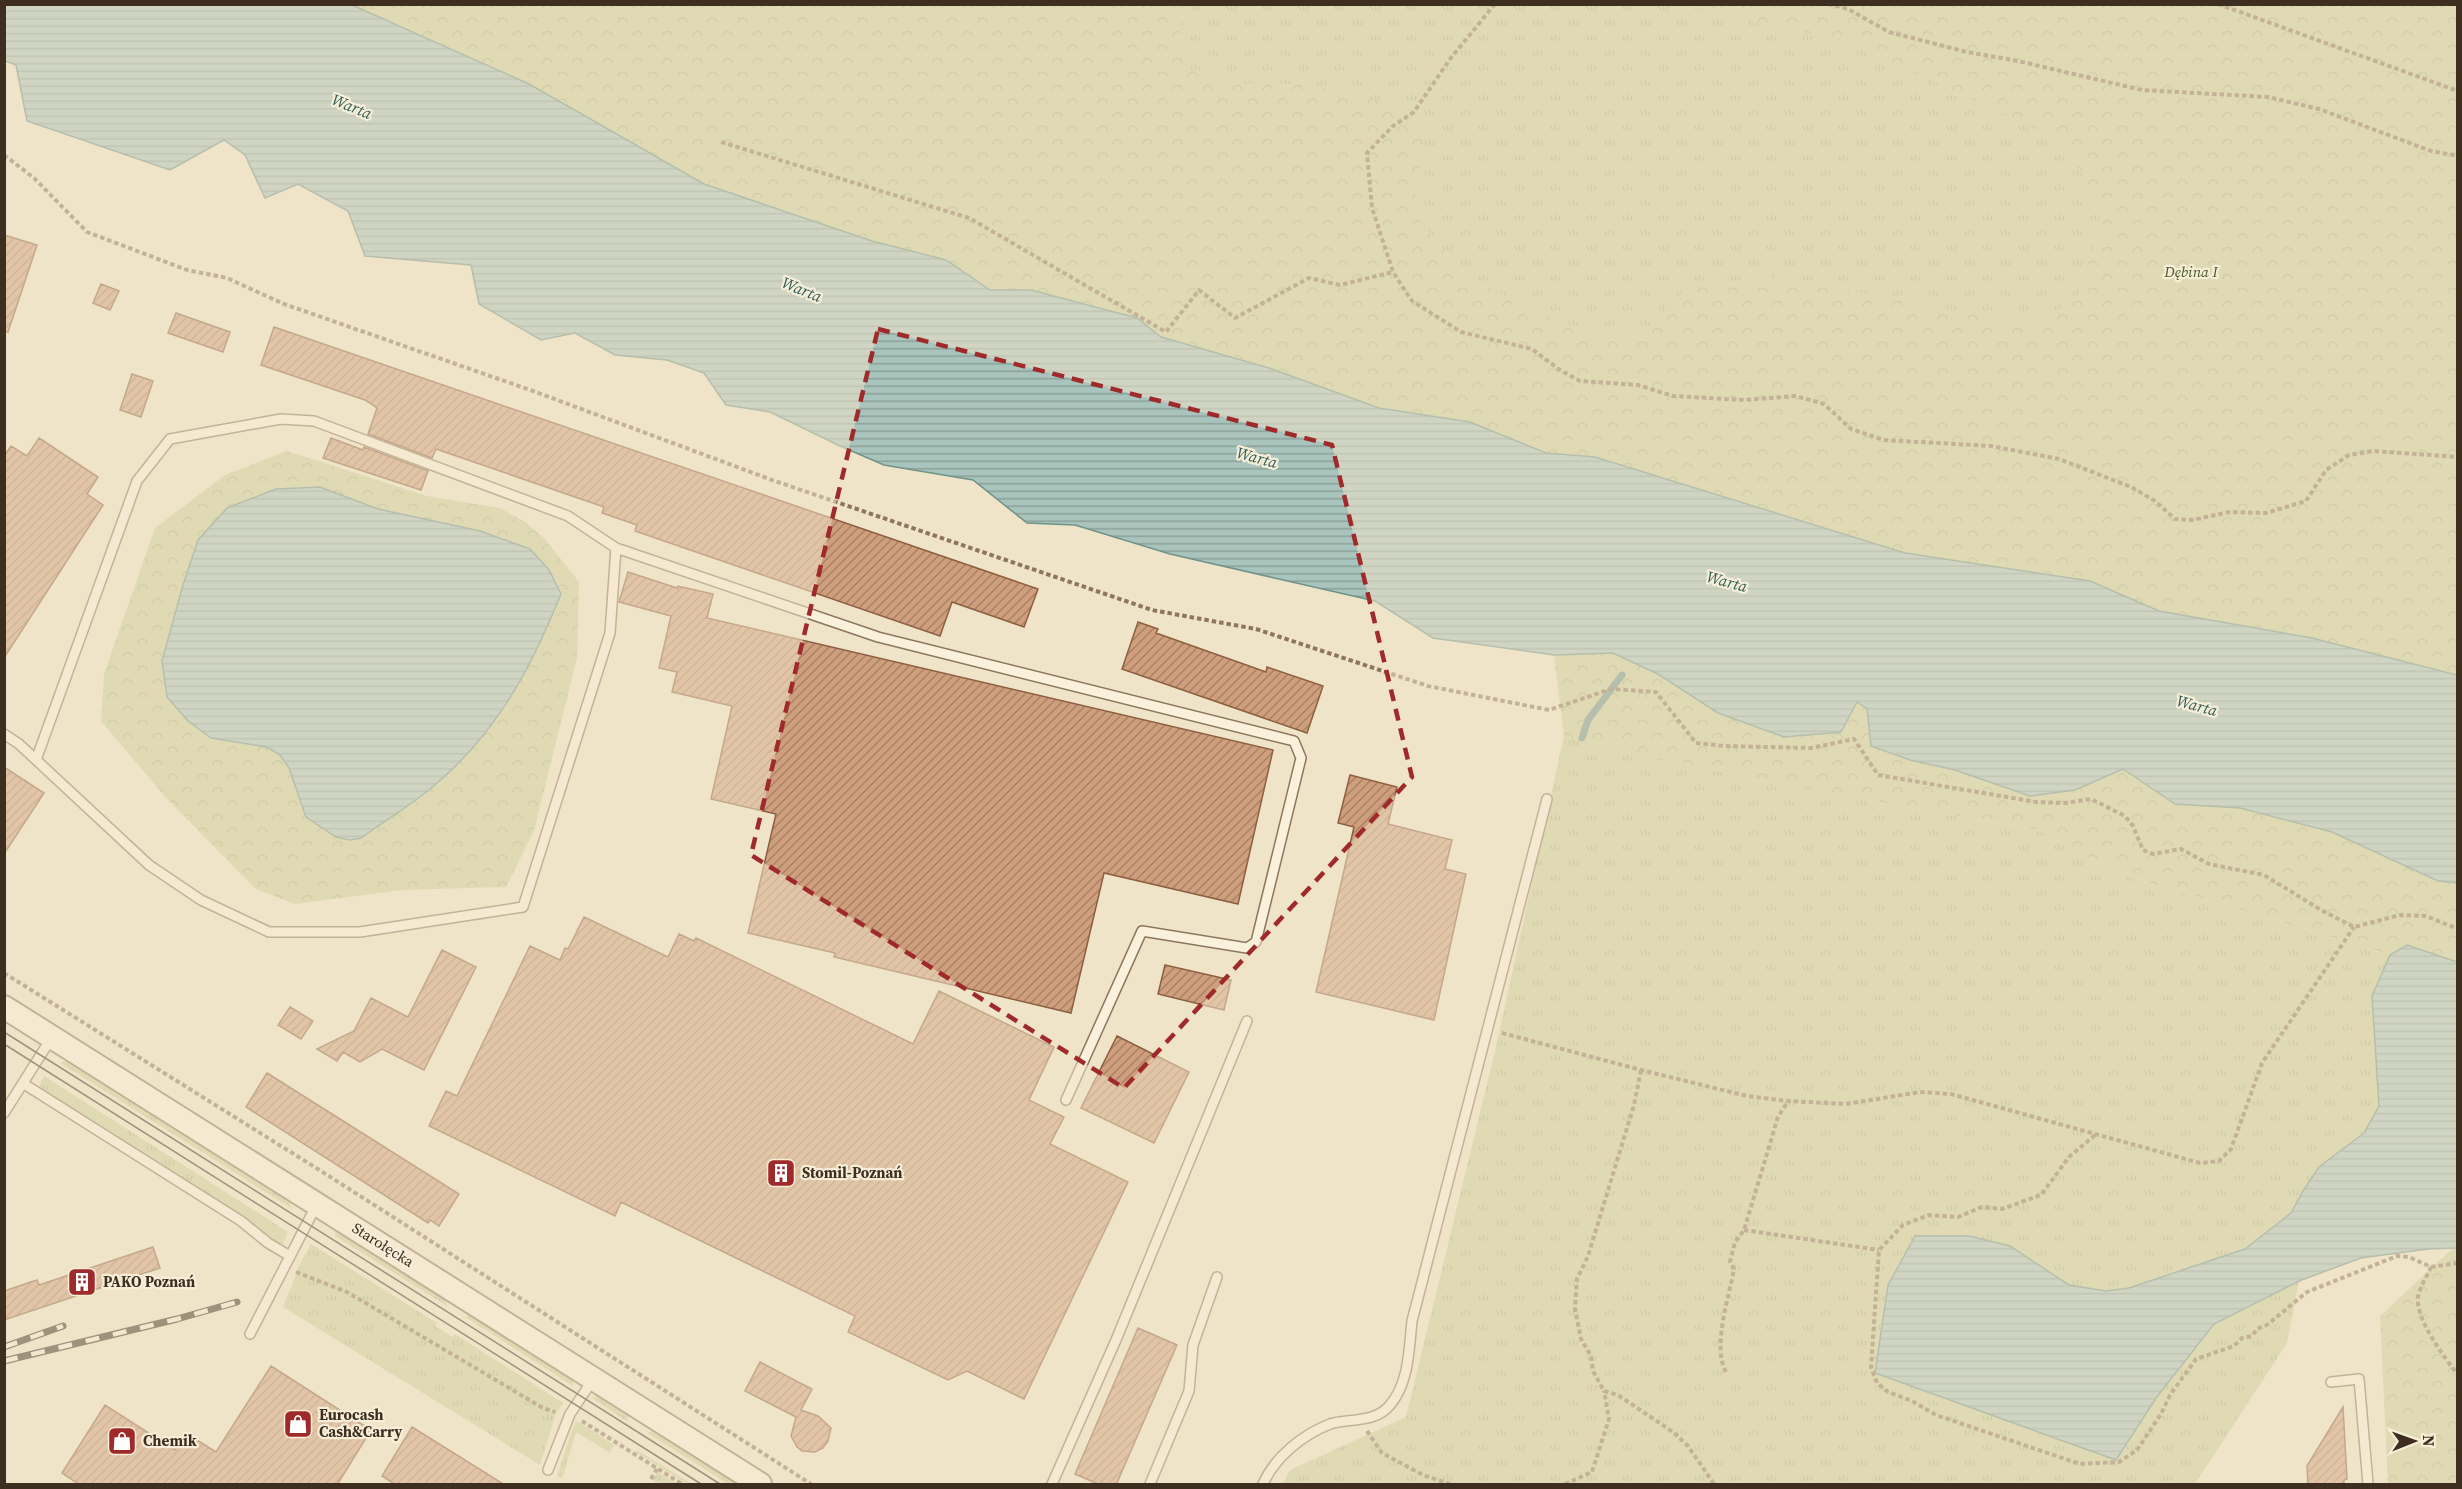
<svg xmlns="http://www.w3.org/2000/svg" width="2462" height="1489" font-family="'Source Serif 4',serif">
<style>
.grass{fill:url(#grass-tufts)}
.forest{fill:url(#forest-crowns)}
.water{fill:url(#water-rules);stroke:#6f938a;stroke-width:1.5}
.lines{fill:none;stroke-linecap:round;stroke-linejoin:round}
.stream{stroke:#6f938a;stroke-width:7}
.building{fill:url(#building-hatch);stroke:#8d5f41;stroke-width:1.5}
.service-casing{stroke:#8d765c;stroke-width:12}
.tertiary-casing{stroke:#8d765c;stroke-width:26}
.path{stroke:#8d765c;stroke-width:4;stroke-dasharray:4.5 3;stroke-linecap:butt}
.service{stroke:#faf1dc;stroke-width:9}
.tertiary{stroke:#faf1dc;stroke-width:22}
.tram{stroke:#3d2e20;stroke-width:1.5}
.rail-casing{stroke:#3d2e20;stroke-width:7}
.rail{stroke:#f7eed8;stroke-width:4.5;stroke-dasharray:14;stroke-linecap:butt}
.marked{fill:none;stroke:#9e2a2b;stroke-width:4.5;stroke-dasharray:12 8;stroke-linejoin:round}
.labels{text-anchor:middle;stroke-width:4.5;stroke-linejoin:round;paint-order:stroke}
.park-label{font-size:15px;font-style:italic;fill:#4d5a26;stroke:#f7eed8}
.poi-label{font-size:15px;font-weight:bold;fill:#3d2e20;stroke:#f7eed8;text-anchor:start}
.street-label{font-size:15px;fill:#3d2e20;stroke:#f7eed8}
.water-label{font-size:16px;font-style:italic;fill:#2f5d5a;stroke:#f7eed8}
</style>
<defs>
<pattern id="grass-tufts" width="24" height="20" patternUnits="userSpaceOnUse" patternTransform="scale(1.5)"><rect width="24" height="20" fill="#c9cf9b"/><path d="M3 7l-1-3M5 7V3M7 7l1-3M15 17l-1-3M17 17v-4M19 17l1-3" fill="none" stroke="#aeb285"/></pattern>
<pattern id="forest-crowns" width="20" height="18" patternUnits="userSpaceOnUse" patternTransform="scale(1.5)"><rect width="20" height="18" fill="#c9cf9b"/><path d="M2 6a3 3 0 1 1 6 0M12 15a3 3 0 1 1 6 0" fill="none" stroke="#aeb285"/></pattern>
<pattern id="water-rules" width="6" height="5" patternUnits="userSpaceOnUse" patternTransform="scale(1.5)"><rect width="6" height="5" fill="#a9c4bc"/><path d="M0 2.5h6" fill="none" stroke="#8ba098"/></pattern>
<pattern id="building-hatch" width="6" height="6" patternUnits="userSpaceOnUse" patternTransform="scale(1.5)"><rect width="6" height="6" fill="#cf9f7d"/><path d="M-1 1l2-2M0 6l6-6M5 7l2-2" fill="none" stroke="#a98266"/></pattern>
</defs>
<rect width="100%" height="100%" fill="#f0e4c8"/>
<!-- grass -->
<path class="grass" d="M529 5H2457L2181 538Z
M1564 736 1791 787 2039 830 2122 875 2390 955 2372 996 2379 1106 2364 1133 2319 1167 2303 1191 2291 1213 2245 1249 2129 1288 2107 1291 2069 1285 2010 1246 2116 1460 2156 1398 2214 1324 2299 1281 2287 1343 2195 1484H1283L1290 1470 1406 1417 1495 1051Z
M67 1061 289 1201 291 1208 60 1063Z
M44 1076 288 1232 283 1244 272 1240 242 1216 39 1087Z
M335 1230 446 1300 447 1306 335 1236Z
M311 1244 437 1323 435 1326 453 1337 455 1334 563 1403 555 1416 540 1465 283 1307 302 1260Z
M471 1315 573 1380V1386L465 1317Z
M597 1396 628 1416V1422L592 1398Z
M577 1421 614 1445 610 1453 576 1432 562 1479 557 1476 572 1430Z
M653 1431 738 1484H728L647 1433Z
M637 1450 692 1484H687L636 1452Z
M658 1472 677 1484H661L653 1480Z"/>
<!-- forest -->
<path class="forest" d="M352 5H1194L1180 24 1184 68 1223 83 1306 84 1404 106 1424 139 1414 213 1465 277 1581 332 1642 334 1686 288 1771 275 2027 325 2076 300 2103 218 2066 143 1843 40 1719 15 1690 5H2457V675L2312 638 2159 611 2090 581 1906 553 1595 457 1546 453 1470 422 1379 408 1269 368 1161 337 1137 318 1031 290H990L946 260 872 241 704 184 529 84Z
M287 451 427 496 500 508 525 522 544 538 579 582 577 658 534 831 506 887 402 890 295 904 256 889 167 799 101 721 104 674 155 528 225 475Z
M1613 653 1658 674 1718 713 1857 701 1867 709 1910 760 2075 790 2123 769 2175 804 2240 808 2332 832 2438 881 2457 883V962L2407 945 2390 955 2122 875 2039 830 1791 787 1564 736 1554 655Z
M2457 1248V1484H2388L2380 1316 2452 1249Z"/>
<!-- water -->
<path class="water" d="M4 5H352L529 84 704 184 872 241 946 260 990 290H1031L1137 318 1161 337 1269 368 1379 408 1470 422 1546 453 1595 457 1905 553 2090 581 2159 611 2312 638 2457 675V883L2438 881 2332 832 2240 808 2175 804 2123 769 2075 790 2030 796 1955 770 1910 760 1871 746 1867 709 1857 702 1841 732 1784 737 1718 713 1658 674 1613 653 1554 655 1433 638 1375 601 1170 554 1075 525 1027 523 973 480 884 465 840 446 770 412 726 405 704 373 667 360 615 355 575 333 541 340 479 304 471 265 365 256 348 211 298 184 265 198 245 155 224 140 170 170 27 121 16 65 5 61Z
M320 487 378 509 480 531 530 549 549 570 561 594C531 668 498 731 436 784 413 804 386 820 361 838L350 840 336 837 306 817 289 768 280 755 267 747 211 738 188 721 167 697 162 661 183 585 198 540 227 508 276 489Z
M2407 945 2457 962V1248L2428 1249 2361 1258 2299 1281 2214 1324 2156 1398 2116 1460 1875 1373 1888 1285 1915 1236H1969L2010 1246 2069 1285 2106 1291 2129 1288 2245 1249 2291 1213 2303 1191 2319 1167 2364 1133 2379 1106 2372 996 2390 955Z"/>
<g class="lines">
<!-- stream -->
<path class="stream" d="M1582 738 1588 720 1622 675"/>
</g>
<!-- building -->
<path class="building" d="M4 235 37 245 8 332H4Z
M101 284 119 291 110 310 93 303Z
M176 313 230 332 223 352 168 333Z
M274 327 1038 589 1024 627 952 602 940 636 635 531 637 525 602 513 604 507 436 449 432 458 368 434 377 408 365 400 261 365Z
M132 374 153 381 141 417 120 410Z
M39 438 98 477 87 494 103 505 4 658V456L11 446 27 456Z
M331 438 363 450 364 447 428 471 421 490 323 458Z
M628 572 677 588 678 586 713 594 707 618 1273 750 1238 904 1104 873 1071 1013 834 957 835 953 748 933 776 814 711 799 732 706 672 692 677 672 659 668 671 616 619 602Z
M1138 622 1158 629 1156 633 1266 672 1267 667 1323 686 1307 733 1122 669Z
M4 767 44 793 4 854Z
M1350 775 1397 787 1388 824 1452 840 1445 869 1466 874 1434 1020 1316 992 1354 827 1338 823Z
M584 917 668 957 679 934 694 941 696 938 913 1044 939 991 1054 1047 1029 1100 1064 1117 1050 1144 1128 1182 1024 1399 967 1371 948 1380 848 1332 855 1316 621 1202 615 1216 429 1126 446 1091 457 1096 530 946 560 960 565 948 568 949Z
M442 950 476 967 424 1070 382 1049 360 1062 343 1052 337 1061 317 1049 354 1031 371 998 408 1017Z
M1165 965 1231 980 1224 1010 1158 994Z
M290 1007 313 1021 301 1039 278 1025Z
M1117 1036 1189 1072 1154 1143 1081 1108Z
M267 1073 459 1194 439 1226 430 1220 428 1223 246 1107Z
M153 1247 160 1268 4 1320V1291L37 1280 39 1285Z
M1138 1328 1177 1345 1116 1485H1100L1075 1474Z
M760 1362 812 1389 801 1410 818 1416 831 1428 828 1441 823 1448 815 1452 802 1451 797 1447 791 1436 796 1417 745 1391Z
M271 1366 371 1430 337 1485H80L62 1473 105 1405 175 1450 186 1433 216 1452Z
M2343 1407 2347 1479 2344 1480V1485H2308L2307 1466Z
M412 1427 505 1485H396L382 1476Z"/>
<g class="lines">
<!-- service casing -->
<g class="service-casing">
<path id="service" d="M4 734 19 744 149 865 201 900 269 932H360L523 907 610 633 616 548
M36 760 137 481 170 439 281 419 314 421 568 516 616 548 878 637 1294 741 1301 758 1256 942 1247 948 1142 931 1066 1100
M24 1084 241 1221 268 1243 290 1256
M4 1113 52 1037
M250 1334 317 1204
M2331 1382 2359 1379 2368 1484
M548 1470 570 1414 594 1378
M1052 1484 1116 1340 1247 1021
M1150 1484 1189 1391 1193 1345 1217 1277
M1263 1484C1275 1457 1302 1435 1330 1424 1347 1418 1375 1424 1390 1405 1409 1383 1409 1349 1412 1321L1547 799"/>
</g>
<!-- tertiary casing -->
<g class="tertiary-casing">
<path id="tertiary" d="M4 1007 760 1484"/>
</g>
<!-- path -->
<path class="path" d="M1495 4 1450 59 1414 112 1393 126 1367 153 1372 208 1393 272 1412 301 1461 332 1532 349 1560 370 1580 381 1638 385 1673 396 1744 400 1796 396 1824 404 1851 429 1884 440 1991 446 2059 459 2131 487 2155 501 2175 519 2192 520 2230 512 2266 513 2306 501 2326 470 2349 455 2373 451 2458 457
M1828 4 1848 9 1889 32 1967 52 2018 61 2142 90 2268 97 2319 109 2431 151 2458 156
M2218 4 2458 91
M721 142 969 218 1166 332 1199 290 1235 318 1309 278 1340 285 1393 272
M4 155 34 178 87 232 187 270 227 278 284 304 533 391 772 480 1152 610 1256 629 1428 686 1549 710 1611 689 1656 692 1696 743 1724 746 1811 748 1854 739 1878 775 2036 802 2065 803 2091 799 2125 816 2133 826 2143 850 2153 854 2181 849 2209 864 2264 875 2321 910 2354 927 2400 915 2426 916 2458 929
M4 973 321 1171 811 1484
M1502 1033 1641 1070 1747 1096 1788 1101 1846 1104 1920 1092 1951 1094 2200 1163 2219 1161 2231 1149 2262 1063 2354 927
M1641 1070 1634 1105 1588 1256 1577 1279 1575 1309 1581 1339 1591 1356 1593 1371 1604 1391 1618 1395 1673 1432 1688 1446 1714 1484
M2095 1135 2069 1157 2041 1195 2002 1209 1982 1207 1958 1217 1929 1215 1903 1225 1879 1250 1871 1367 1877 1383 1888 1392 1912 1401 1936 1415 2080 1464 2119 1462 2137 1450 2161 1414 2170 1395 2196 1359 2234 1346 2242 1338 2252 1336 2257 1329 2267 1325 2307 1292 2397 1256 2409 1257 2431 1267 2458 1263
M1744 1230 1879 1250
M2431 1267C2427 1276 2420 1287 2418 1297 2415 1319 2445 1358 2458 1375
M296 1272 347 1292 543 1408 555 1412
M1726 1372C1712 1347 1729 1297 1734 1269L1730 1262 1735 1242 1744 1230 1778 1117 1788 1101
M582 1421 682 1484
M1367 1431 1382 1453 1423 1475 1450 1484
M651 1479 657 1469
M1565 1484 1592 1472 1609 1419 1604 1391"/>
<!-- service -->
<use href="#service" class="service"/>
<!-- tertiary -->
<use href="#tertiary" class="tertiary"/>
<!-- tram -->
<path class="tram" d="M4 1032 720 1484
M4 1044 701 1484"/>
<!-- rail casing -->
<g class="rail-casing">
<path id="rail" d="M4 1347 63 1326
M4 1361 177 1319 237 1302"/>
</g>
<!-- rail -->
<use href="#rail" class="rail"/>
</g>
<!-- marked area -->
<path d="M0 0H2462V1489H0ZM878 329 1332 445 1412 777 1124 1088 751 855Z" fill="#f0e4c8" fill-opacity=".55" fill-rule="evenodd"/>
<path class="marked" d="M878 329 1332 445 1412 777 1124 1088 751 855Z"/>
<!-- icons -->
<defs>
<g id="building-square" transform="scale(1.5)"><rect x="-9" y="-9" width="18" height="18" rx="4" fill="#9e2a2b" stroke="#f7eed8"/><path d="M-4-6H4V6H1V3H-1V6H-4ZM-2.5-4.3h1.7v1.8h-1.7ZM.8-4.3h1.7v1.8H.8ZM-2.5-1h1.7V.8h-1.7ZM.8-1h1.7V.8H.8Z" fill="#fff"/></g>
<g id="shop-square" transform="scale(1.5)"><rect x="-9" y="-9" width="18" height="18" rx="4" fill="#9e2a2b" stroke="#f7eed8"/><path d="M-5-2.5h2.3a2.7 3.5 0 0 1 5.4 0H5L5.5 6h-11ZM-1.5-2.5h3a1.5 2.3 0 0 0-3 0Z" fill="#fff"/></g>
</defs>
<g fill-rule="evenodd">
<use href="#building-square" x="781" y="1173"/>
<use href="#building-square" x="82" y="1282"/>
<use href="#shop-square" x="298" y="1424"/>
<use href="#shop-square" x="122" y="1441"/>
</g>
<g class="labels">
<!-- park labels -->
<g class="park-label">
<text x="2191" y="277">Dębina I</text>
</g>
<!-- poi labels -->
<g class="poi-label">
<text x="802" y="1178">Stomil-Poznań</text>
<text x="103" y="1287">PAKO Poznań</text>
<text x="319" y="1420">Eurocash<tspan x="319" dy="17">Cash&amp;Carry</tspan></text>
<text x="143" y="1446">Chemik</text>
</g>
<!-- street labels -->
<g class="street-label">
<text transform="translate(383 1245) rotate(32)" y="5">Starołęcka</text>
</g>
<!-- water labels -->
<g class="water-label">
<text transform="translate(352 106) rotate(22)" y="6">Warta</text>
<text transform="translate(802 289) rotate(22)" y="6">Warta</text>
<text transform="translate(1257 457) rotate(15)" y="6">Warta</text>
<text transform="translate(1727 581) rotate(15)" y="6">Warta</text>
<text transform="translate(2197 705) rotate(15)" y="6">Warta</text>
</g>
</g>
<!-- border -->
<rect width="2462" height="1489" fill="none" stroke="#3d2e20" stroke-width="12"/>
<!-- north arrow -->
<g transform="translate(2414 1441) rotate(89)" stroke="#f7eed8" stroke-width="4.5" paint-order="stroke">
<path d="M0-4.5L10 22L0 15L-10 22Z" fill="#3d2e20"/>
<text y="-9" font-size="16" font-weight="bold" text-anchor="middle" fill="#3d2e20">N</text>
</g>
</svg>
